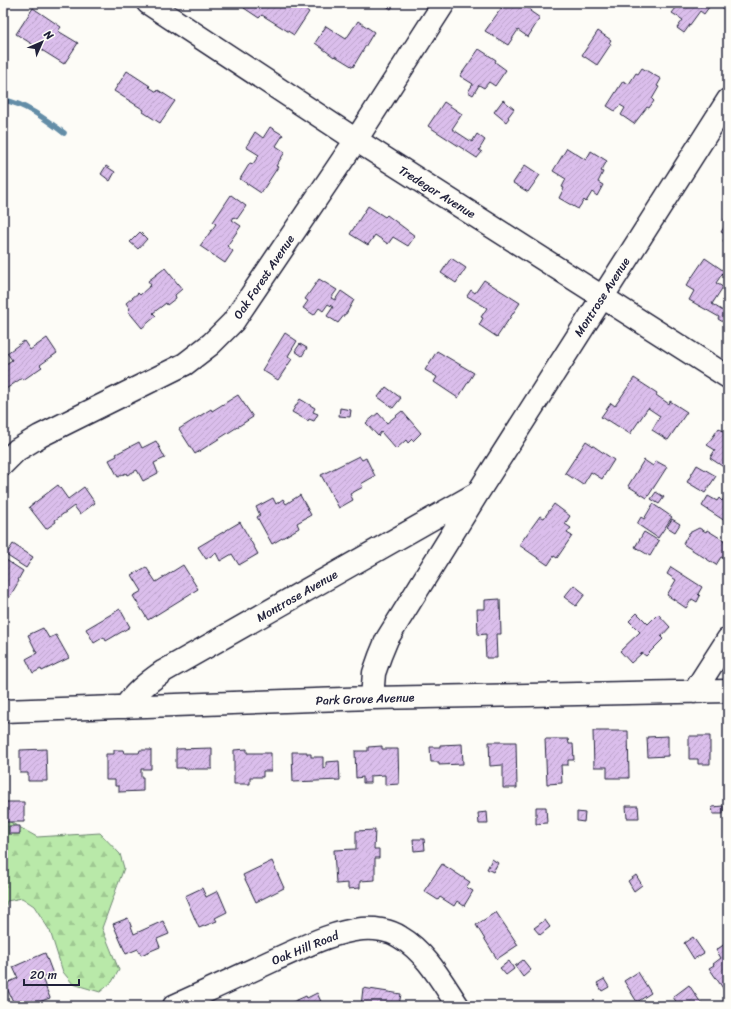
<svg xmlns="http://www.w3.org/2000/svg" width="731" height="1009" font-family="Sriracha,sans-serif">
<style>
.forest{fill:url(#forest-firs);stroke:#6e8672}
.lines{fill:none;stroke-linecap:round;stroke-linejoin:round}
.stream{stroke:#638da7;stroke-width:5.5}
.building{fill:url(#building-hatch);stroke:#22223b}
.minor-casing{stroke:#22223b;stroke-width:25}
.minor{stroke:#fdfcf7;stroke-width:22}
.labels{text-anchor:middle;stroke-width:3.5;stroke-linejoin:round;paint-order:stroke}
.street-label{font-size:12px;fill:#22223b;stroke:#fdfcf7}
</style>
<defs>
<pattern id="forest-firs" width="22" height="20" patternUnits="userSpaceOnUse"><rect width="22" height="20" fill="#b9e9a9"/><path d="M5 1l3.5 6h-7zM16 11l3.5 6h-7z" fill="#9fc892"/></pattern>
<pattern id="building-hatch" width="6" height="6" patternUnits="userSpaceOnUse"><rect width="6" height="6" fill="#dbbeec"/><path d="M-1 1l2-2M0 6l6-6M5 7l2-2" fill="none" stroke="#bca3cb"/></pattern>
</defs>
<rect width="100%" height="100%" fill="#fdfcf7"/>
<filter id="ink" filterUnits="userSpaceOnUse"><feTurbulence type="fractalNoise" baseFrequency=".025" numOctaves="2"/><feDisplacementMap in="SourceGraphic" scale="8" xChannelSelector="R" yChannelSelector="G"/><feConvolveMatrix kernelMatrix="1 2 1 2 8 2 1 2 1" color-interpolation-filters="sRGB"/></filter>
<g filter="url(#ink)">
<!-- forest -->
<path class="forest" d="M3 818 37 837 100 833 120 854 124 868 102 928 119 970 112 982 100 992 73 984 63 972 50 931 34 906 22 898 7 901 3 918Z"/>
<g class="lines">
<!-- stream -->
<path class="stream" d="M3 100C24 103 47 120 64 133"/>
</g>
<!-- building -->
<path class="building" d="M247 3H296L309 12 294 35 262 15 259 18 244 8Z
M382 3H395L391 9Z
M505 3H521L531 10 530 11 540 18 528 37 518 30 508 45 485 31Z
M680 3H712L704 14 700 11 684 33 677 28 683 20 672 13Z
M33 8 61 27 58 31 78 43 64 64 16 34Z
M358 21 374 32 353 67 335 56 334 57 315 43 326 26 346 39Z
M598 31 611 40 609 43 611 44 597 65 582 55Z
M479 49 496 60 495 62 506 70 495 86 489 82 484 88 479 85 473 95 468 92 473 84 460 76Z
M642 68 661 79 657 86 659 87 652 99 654 101 649 108 647 107 634 124 621 115 625 108 620 105 615 111 607 106 623 81 629 84 636 73 638 74Z
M127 71 150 86 149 87 157 92 158 90 175 101 160 123 143 112 144 110 114 91Z
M503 100 514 109 508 117 509 118 506 122 494 112Z
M444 102 462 114 452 129 472 142 477 134 485 140 479 150 482 152 477 158 428 126Z
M270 127 283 135 276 146 285 152 276 166 278 167 261 193 240 179 250 163 253 164 259 155 246 147 255 132 263 138Z
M567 148 586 160 591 151 607 161 601 171 603 172 598 182 603 185 597 196 592 192 586 202 584 200 578 209 559 198 564 188 562 187 566 179 553 171Z
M525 165 540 175 528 192 513 183Z
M106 166 115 172 110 181 101 174Z
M231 195 246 206 237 219 234 217 232 220 241 226 227 246 233 251 225 263 200 246 216 224 213 222Z
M368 206 385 217 387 215 415 236 408 246 393 237 388 244 375 235 368 245 350 234Z
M728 215V244L723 241 727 235 721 232 727 223 724 220Z
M140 232 147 239 138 249 130 242Z
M451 258 466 268 456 283 441 273Z
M705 258 724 271 716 283 723 287 712 304 723 311 728 304V325L718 319 719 317 689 300 694 291 686 286Z
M165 268 182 289 175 295 176 298 167 305 166 303 153 313 156 316 142 328 128 311 130 309 126 303 138 293 140 295 151 285 148 281Z
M319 279 337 290 331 298 335 300 341 291 354 300 346 314H345L338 323 327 316 333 307 328 304 323 311 319 308 314 315 303 308 308 301 305 299Z
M484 280 520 303 497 337 479 325 483 318 481 317 487 308 467 296 471 290 475 293Z
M285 333 297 341 288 356 292 359 278 380 262 370Z
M47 338 57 353 40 365 42 367 23 380 22 378 3 391V366L12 360 7 353 24 341 30 350Z
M300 344 307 348 302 356 295 351Z
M437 351 474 373 458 398 434 382 437 377 425 370Z
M634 378 657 393 656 395 669 404 670 401 687 412 668 440 652 430 660 416 648 408 630 434 608 420 607 421 601 417 611 403 615 406Z
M386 387 401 398 393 408 378 397Z
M238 395 253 417 195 454 179 429 211 409 212 411Z
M300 399 315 408 313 412 318 414 314 421 309 419 308 421 292 412Z
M340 408 351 410 350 417 339 416Z
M402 411 421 433 413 441 412 439 408 443 406 440 396 449 381 432 378 436 366 423 378 413 387 423Z
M719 428 728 435V470L710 458 715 450 707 445Z
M156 441 165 458 154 463 158 473 143 481 137 470 127 475 126 473 118 477 109 460 117 456 116 454 139 442 142 448Z
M586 441 614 460 602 479 591 472 583 485 565 473Z
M359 456 362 460 366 458 375 476 361 484 363 487 350 494 353 500 339 508 321 475Z
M644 460 653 466 656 461 667 467 647 498 628 486Z
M697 465 716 476 705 493 687 482Z
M58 485 68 499 84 487 95 503 80 514 74 506 55 520 56 522 46 529 29 507Z
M656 492 664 497 659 504 651 499Z
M300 495 311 515 297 523 299 528 272 544 257 517 260 515 256 507 273 498 276 504 283 499 286 504Z
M708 496 717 501 719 498 722 501 724 498 728 501V523L702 506Z
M554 504 570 516 565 524 571 528 567 533 572 536 557 558 554 556 548 565 519 545 540 516 544 518Z
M653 504 672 517 658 538 637 524 641 517 644 519Z
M672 519 680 524 675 532 667 527Z
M240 522 258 554 239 565 232 554 220 561 216 553 206 559 198 547Z
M699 528 706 532 707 530 728 543V546L725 551 728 553 725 559 721 557 716 565 683 544 689 533Z
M644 532 659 541 650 556 635 547Z
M13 544 33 557 26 568 6 555Z
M3 558 23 571 18 580 19 581 9 598 3 595Z
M183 565 198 589 148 620 133 596 142 591 132 575 146 567 156 582Z
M671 567 702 587 698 594 700 596 697 602 692 599 686 608 667 595 676 580 667 574Z
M574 585 585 594 576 606 564 597Z
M500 599 501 634H496L497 658H486L485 640H486V634L478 635 477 609H485V600Z
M120 609 130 627 106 641 104 637 94 643 86 629Z
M637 613 648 624 658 614 670 627 661 637 663 639 646 656 642 653 631 663 620 651 640 632 629 621Z
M43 628 49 638 56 635 69 658 42 671 41 669 33 673 26 659 37 653 28 635Z
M593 731H628L629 778H607V767H594Z
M668 736V756L648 757 647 737Z
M689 736H710V764H698V759H689Z
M545 739H568L569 744H573L574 760H568V765H561L562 783 547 784Z
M489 742H516L517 788H503V765L490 766Z
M462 744 463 764 439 765V762H431L430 747H440V745Z
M382 746V749H398L399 784 385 785V775L370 776V783H363V777L356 778 355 751H368V747Z
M212 748V769H184L185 768H176V749Z
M46 749 47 781H28V773H20V750Z
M247 749V753H271V771H263V777H250V784H234V750Z
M114 750H123L124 753H139L140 750H151V769H141V777H143V791L119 792V786H115V780H106V754H114Z
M292 752H307V754H311V757H323V769L326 768V762L339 761 340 780 293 782Z
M726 786H728V802H726Z
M3 802H24V822H3Z
M626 806H638L639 818H627Z
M723 806V814H713L712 807Z
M536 807H546L547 823 536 824Z
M487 812 488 824H479L478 813Z
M577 812 585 813 584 822 577 821Z
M9 826H20V834H9Z
M375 830 374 849H379V858H375V880L360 881V888L348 889V883L336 884 334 850 356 849V831Z
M413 839H424L425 850 414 851Z
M492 859 498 863 493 872 487 869Z
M272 861 284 888 256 902 243 875Z
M442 864 470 882 466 887 473 891 464 906 457 901 454 906 440 897 438 900 424 891Z
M636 875 642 885 634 891 628 881Z
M202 888 206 897 218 891 227 912 215 918 217 921 199 928 185 896Z
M496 912 518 945 497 959 476 925Z
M128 918 134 934 163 921 169 934 157 939 160 947 141 955 138 949 126 954 113 924Z
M545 920 550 927 540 935 534 928Z
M693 937 704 953 694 959 684 943Z
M728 942V994H727L709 968 714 965 713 964 721 958 716 950Z
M45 953 53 974 42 978 50 998 39 1002 41 1006H15L5 984 18 978 13 967Z
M523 960 531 970 523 977 515 966Z
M509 961 514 969 506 975 500 968Z
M638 972 651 993 637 1002 624 981Z
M604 979 609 987 602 991 597 983Z
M689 985 703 1006H679L673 997Z
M363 988 401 994 399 1005 403 1006H361Z
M317 993 323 1006H284L306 996 307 998Z"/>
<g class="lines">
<!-- minor casing -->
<g class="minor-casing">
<path id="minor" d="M148 3 356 140 728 377
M3 464 17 450 40 436 185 364 211 344 233 322 356 140 444 3
M694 692 728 639
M372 698 374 673 380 656 387 639 477 494 728 100
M125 707C135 692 149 681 164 671L474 495
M3 711 372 698 728 691
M174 1006C207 991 240 976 274 960 302 948 331 932 362 929 374 928 390 930 400 937 426 952 442 982 458 1006"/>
</g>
<!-- minor -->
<use href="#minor" class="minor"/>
</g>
</g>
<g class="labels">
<!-- street labels -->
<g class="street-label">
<text transform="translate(437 192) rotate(32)" y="4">Tredegar Avenue</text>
<text transform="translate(264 277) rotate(-56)" y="4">Oak Forest Avenue</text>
<text transform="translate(602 297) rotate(-57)" y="4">Montrose Avenue</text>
<text transform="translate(297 596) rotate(-30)" y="4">Montrose Avenue</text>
<text transform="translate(365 699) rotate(-2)" y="4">Park Grove Avenue</text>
<text transform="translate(305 948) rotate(-22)" y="4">Oak Hill Road</text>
</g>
</g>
<!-- margin -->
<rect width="731" height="1009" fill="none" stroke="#fdfcf7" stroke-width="16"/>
<rect x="8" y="8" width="715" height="993" fill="none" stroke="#22223b" stroke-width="1.5" filter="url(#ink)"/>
<!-- north arrow -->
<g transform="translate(42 42) rotate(45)" stroke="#fdfcf7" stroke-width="3" paint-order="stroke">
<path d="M0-3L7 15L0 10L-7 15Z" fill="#22223b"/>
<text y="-6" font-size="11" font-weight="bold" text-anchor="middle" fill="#22223b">N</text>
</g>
<!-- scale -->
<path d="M24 979v6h55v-6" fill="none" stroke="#22223b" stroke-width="2"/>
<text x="30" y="979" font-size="12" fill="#22223b" stroke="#fdfcf7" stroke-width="3" paint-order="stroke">20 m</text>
</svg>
